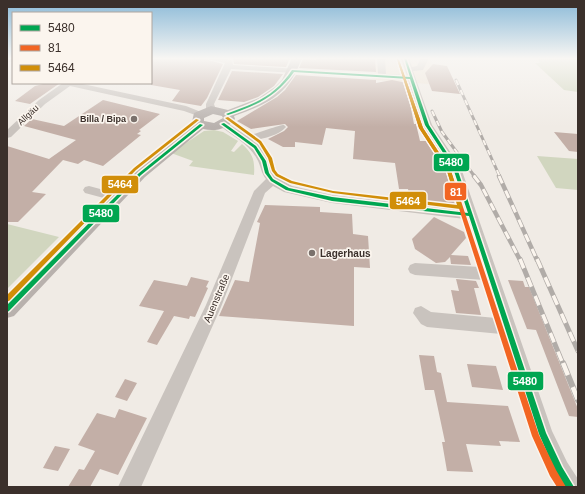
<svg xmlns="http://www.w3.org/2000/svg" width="585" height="494" font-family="Helvetica,sans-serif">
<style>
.green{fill:#d1d6bf}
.plaza{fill:#eee3d5}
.building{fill:#c3afa7}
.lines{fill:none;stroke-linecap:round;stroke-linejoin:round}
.minor{fill:#c9c3be;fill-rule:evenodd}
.major{fill:#b8b1ad;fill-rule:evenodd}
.rail-far3-casing{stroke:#b1aca8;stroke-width:3}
.rail-far2-casing{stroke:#b1aca8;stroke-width:4.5}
.rail-far1-casing{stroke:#b1aca8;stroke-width:5}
.rail-casing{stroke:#b1aca8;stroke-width:6}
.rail-far3{stroke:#fbf5ee;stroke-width:2;stroke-dasharray:5.5;stroke-linecap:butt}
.rail-far2{stroke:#fbf5ee;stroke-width:3;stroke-dasharray:8;stroke-linecap:butt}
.rail-far1{stroke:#fbf5ee;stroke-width:3.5;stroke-dasharray:10;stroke-linecap:butt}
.rail{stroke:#fbf5ee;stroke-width:4.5;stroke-dasharray:13;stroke-linecap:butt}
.bus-1-casing{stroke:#fbf5ee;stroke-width:3}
.bus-2-casing{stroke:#fbf5ee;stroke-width:3}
.bus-3-casing{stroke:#fbf5ee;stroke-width:3}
.bus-1{fill:#00a651;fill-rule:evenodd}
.bus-2{fill:#f26522;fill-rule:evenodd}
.bus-3{fill:#d18e09;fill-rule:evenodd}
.poi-dot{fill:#7a716c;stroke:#fbf5ee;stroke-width:1.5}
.labels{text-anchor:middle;stroke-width:3.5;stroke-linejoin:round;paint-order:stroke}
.far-street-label{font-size:9px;fill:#3b302b;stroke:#fbf5ee}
.far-poi-label{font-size:9px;font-weight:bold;fill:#3b302b;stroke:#fbf5ee;text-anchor:end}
.poi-label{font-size:10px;font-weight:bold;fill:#3b302b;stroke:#fbf5ee;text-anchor:start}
.street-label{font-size:10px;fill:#3b302b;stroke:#fbf5ee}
.line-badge{stroke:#fbf5ee;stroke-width:1.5}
.badge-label{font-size:11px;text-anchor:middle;font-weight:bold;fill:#fff}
</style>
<rect width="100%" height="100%" fill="#f0ebe5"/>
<!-- green -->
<path class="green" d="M537 58H578V92L564 90 535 63H540Z
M214 130 223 132 238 141 231 151 234 152 242 144C253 154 255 160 254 175L189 166 193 161 171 153 204 131Z
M537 156 578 159V190L556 188Z
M7 224 59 237 7 289Z"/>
<!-- plaza -->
<path class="plaza" d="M375 58H431L432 66 426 72 429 84 375 80 372 79 376 72Z"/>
<!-- building -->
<path class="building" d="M151 58H201L223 64 207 98 201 106 172 101 180 90 151 85Z
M228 58H290L286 67 234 64 233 59Z
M316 58H375L376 72 299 68 303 59 316 60Z
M433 64 447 66 460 94 432 91 425 73Z
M232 71 283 74 274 86 258 97 244 102 218 100Z
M296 75 376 80V83L392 80 407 83 412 98H409L414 124H416L420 141H427L444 168H446L455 193 451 192 455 204 410 200 408 189H399L395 163 353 159 355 131 326 128 322 145 295 142V147H283L268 139 284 131 288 127 285 124 251 129 237 121 277 97 285 90Z
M47 83H60L30 104 15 101 35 86Z
M103 100 160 114 139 130 141 131 137 134 141 135 103 166 84 160 78 164 63 160 32 192 46 194 18 222H7V146L49 159 76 140 24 126 32 119 64 126Z
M554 132 578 134V152L569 151Z
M265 205 320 207V212L352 214 353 234 368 236 370 268 354 267V326L219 316 235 280 249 282 260 223 257 222Z
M434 217 464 232 466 238 451 255 468 256 471 265 451 264 450 257 445 262 436 263 415 249 412 239Z
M191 277 209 281 206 287 208 288 195 317 190 316 189 319 174 316 157 345 147 342 164 311 139 306 154 280 187 286Z
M456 279 476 281 479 288H474L481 315 456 313 451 290 459 291Z
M508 280 523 281 525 287H529L578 409V417L569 416 536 330 527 329Z
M419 355 434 356 437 372 441 373 447 402 508 406 520 442 499 441 501 446 466 444 473 472 447 471 442 442H445L434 390H425Z
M467 364 496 366 503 390 472 387Z
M125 379 137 383 127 401 115 397Z
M119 409 147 418 118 475 100 469 90 487H68L79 469 84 470 95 451 78 445 97 413 115 418Z
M55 446 70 449 58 471 43 468Z"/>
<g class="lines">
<!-- minor -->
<path class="minor" d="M7 58H13V61L7 63Z
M202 58H220L232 60 233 65 378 74 377 58H385L386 74 407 75 401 58H409L412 67 417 66 421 58H429L423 70 413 71 432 125 461 168 552 431 567 462 578 479V487H557C529 442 517 385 501 334L427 327 421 324 413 313 415 308 421 306 431 312 496 318 484 280 415 275 410 273 408 269 410 265 415 263 480 267 465 219 332 203 284 192 273 186 265 193 221 307 141 487H118L206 305 254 191 266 179C261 173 261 166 257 159 249 144 233 136 220 126L218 124 220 122H226L247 136C253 135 281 124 284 125L286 127C278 136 264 138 253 141L259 145 269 161 273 173 276 177 292 186 332 195 462 210 449 168 422 125 408 80 231 69 214 104 216 110 211 113 206 110V104L225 63Z
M63 83H78L186 106 206 114 201 117 184 111 70 86 45 104 11 137 7 138V130L39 100Z
M89 186 119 194 121 197 119 200 115 201 85 193 83 190 85 187Z"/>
<!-- major -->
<path class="major" d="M292 58H302C288 95 270 103 234 116L235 119C228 129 215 132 203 129L145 177 14 316 7 318V295L135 171 194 125 192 122 194 113 211 106 228 110 259 98 275 87 282 80ZM213 114 222 116 223 118 214 123 204 121V118Z"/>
<!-- rail-far3 casing -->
<g class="rail-far3-casing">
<path id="rail-far3" d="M456 80 500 177
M432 111 442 132 475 177"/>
</g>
<!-- rail-far2 casing -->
<g class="rail-far2-casing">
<path id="rail-far2" d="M474 176 481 185 520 260
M499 176 537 260"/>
</g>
<!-- rail-far1 casing -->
<g class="rail-far1-casing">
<path id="rail-far1" d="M520 259 563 364
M537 259 578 351"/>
</g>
<!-- rail casing -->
<g class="rail-casing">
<path id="rail" d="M563 363 578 400"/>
</g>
<!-- rail-far3 -->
<use href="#rail-far3" class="rail-far3"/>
<!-- rail-far2 -->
<use href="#rail-far2" class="rail-far2"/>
<!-- rail-far1 -->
<use href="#rail-far1" class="rail-far1"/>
<!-- rail -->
<use href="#rail" class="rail"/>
<!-- bus-1 casing -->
<g class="bus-1-casing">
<path id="bus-1" d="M404 58H406L429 125 457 168 546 433 562 467 574 487H565L556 473 539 434 469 216 332 201 286 190 271 181 265 173 262 161 254 148 221 124 224 123 256 146 266 161 269 173 273 179 289 188 332 197 468 213 453 168 425 125 410 79 294 72C277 96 256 106 228 115L226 114C233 111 240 109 247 106 267 98 280 88 292 70L410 77Z
M200 124 203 125 141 175 9 311 7 312V305L139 173Z"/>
</g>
<!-- bus-2 casing -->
<g class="bus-2-casing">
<path id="bus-2" d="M397 59 399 60 423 128 451 171 539 435 556 470 566 487H557L550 476 532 436 447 171 419 128Z"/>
</g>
<!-- bus-3 casing -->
<g class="bus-3-casing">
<path id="bus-3" d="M397 59 399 60 423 128 451 171 462 207V208L460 209 333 193 290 183 276 176 272 171 268 158 259 143 225 118 228 117 261 141 272 158 275 170 278 174 292 181 333 191 457 205 447 171 419 128Z
M196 119 199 120 136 170 9 301H7V295L134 168Z"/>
</g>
<!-- bus-1 -->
<use href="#bus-1" class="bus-1"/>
<!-- bus-2 -->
<use href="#bus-2" class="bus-2"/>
<!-- bus-3 -->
<use href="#bus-3" class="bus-3"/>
</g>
<!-- sky -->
<linearGradient id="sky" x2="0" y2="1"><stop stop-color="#8bbad8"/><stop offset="0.46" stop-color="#f8f6f3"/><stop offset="1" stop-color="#f8f6f3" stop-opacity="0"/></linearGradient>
<rect width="585" height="127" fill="url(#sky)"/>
<!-- markers -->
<g class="poi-dot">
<circle cx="134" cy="119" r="4"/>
<circle cx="312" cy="253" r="4"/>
</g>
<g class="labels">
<!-- far-street labels -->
<g class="far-street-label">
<text transform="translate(28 115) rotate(-43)" y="3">Allgäu</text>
</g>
<!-- far-poi labels -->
<g class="far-poi-label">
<text x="126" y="122">Billa / Bipa</text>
</g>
<!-- poi labels -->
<g class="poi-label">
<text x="320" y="257">Lagerhaus</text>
</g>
<!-- street labels -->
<g class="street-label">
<text transform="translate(216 298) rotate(-67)" y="4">Auenstraße</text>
</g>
</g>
<g class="line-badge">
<rect x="433" y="153" width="37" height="19" rx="4" fill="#00a651"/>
<rect x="101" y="175" width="38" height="19" rx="4" fill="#d18e09"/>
<rect x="444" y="182" width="23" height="19" rx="4" fill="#f26522"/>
<rect x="389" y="191" width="38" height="19" rx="4" fill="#d18e09"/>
<rect x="82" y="204" width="38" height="19" rx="4" fill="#00a651"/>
<rect x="507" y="371" width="37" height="20" rx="4" fill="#00a651"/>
</g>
<g class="badge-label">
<text x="451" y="166">5480</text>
<text x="120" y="188">5464</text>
<text x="456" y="196">81</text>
<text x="408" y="205">5464</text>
<text x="101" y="217">5480</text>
<text x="525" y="385">5480</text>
</g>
<!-- border -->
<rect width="585" height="494" fill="none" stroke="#3b302b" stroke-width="16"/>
<!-- legend -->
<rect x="12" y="12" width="140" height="72" fill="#fbf5ee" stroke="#aea6a0"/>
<rect x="20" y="25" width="20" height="6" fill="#00a651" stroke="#aea6a0"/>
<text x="48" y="32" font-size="12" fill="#3b302b">5480</text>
<rect x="20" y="45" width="20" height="6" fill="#f26522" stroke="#aea6a0"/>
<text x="48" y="52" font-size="12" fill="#3b302b">81</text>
<rect x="20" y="65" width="20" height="6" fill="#d18e09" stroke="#aea6a0"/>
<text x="48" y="72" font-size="12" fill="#3b302b">5464</text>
</svg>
